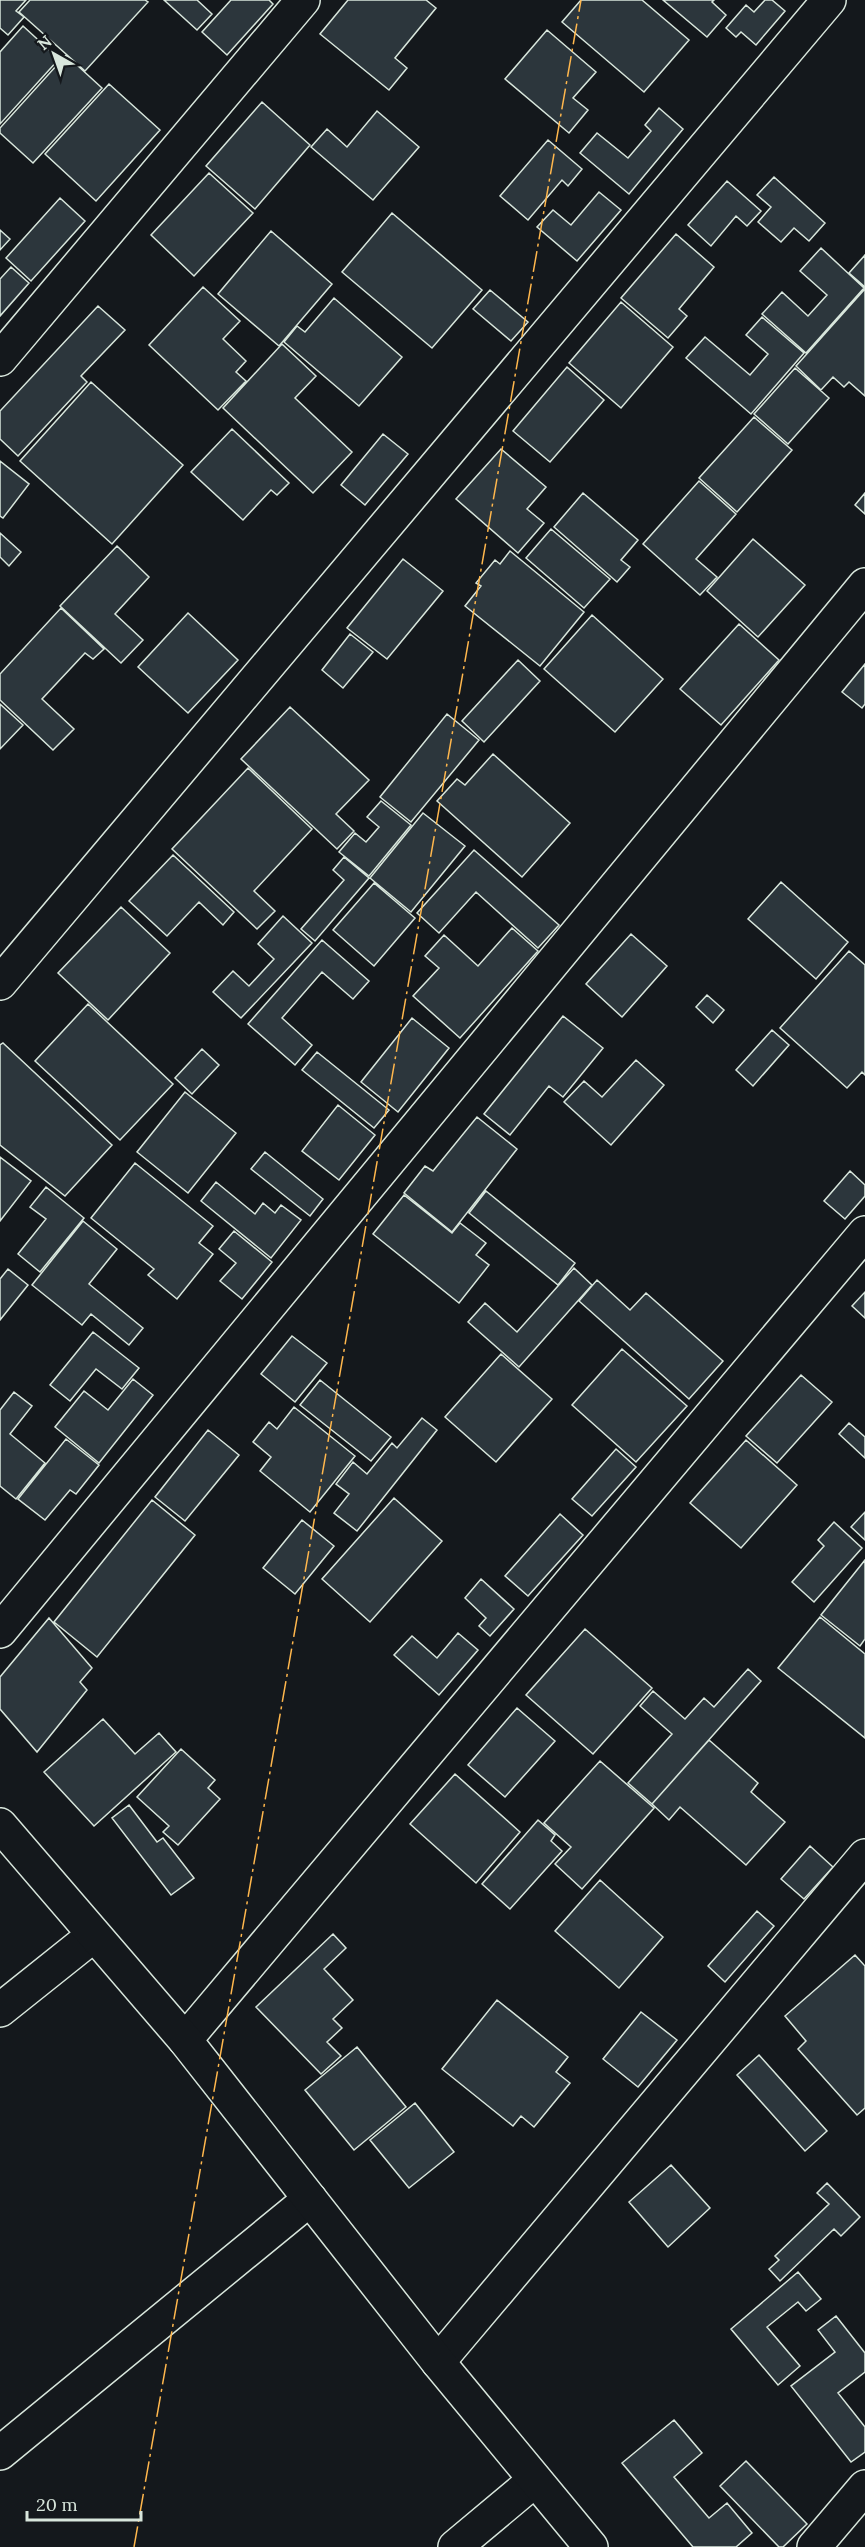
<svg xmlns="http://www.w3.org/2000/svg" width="865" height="2547" font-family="Lora,serif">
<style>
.building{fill:#2c363c;stroke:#d8e6dc;stroke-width:1.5}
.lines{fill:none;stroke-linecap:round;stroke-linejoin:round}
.street-casing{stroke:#d8e6dc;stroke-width:36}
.primary-casing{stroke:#d8e6dc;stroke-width:36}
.street{stroke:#14181c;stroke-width:33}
.primary{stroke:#14181c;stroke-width:33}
.power{stroke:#ffb74d;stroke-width:1.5;stroke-dasharray:21 4.5 3 4.5;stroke-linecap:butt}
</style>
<rect width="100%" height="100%" fill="#14181c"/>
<!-- building -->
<path class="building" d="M0 0H26L16 11 24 17 8 35 0 28Z
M30 0H145L148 2 85 71 19 12Z
M164 0H197L212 14 197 30Z
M231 0H269L273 4 227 55 202 32Z
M348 0H426L436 8 395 58 407 68 389 90 320 34Z
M581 0H642L689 40 644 92 562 22Z
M663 0H714L712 2 726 15 707 37Z
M765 0H772L785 11 756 45 741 32 736 37 726 28 746 5 754 12Z
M23 26 59 59 0 124V52Z
M547 30 596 72 573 98 588 110 569 133 505 79Z
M66 55 102 88 33 163 0 133V128Z
M109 84 160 130 96 201 45 154Z
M262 102 310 145 255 209 206 166Z
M659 108 683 129 629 194 580 153 597 133 628 158 651 131 645 125Z
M377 111 419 147 373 200 311 147 327 129 347 147Z
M548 140 582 169 568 186 562 180 528 220 500 196Z
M209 173 253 213 194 276 151 235Z
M774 177 825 223 809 241 794 228 781 242 758 222 771 207 757 195Z
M727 181 761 211 747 226 736 216 711 246 688 225Z
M599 192 621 210 577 261 537 227 553 210 571 225Z
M60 198 85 221 31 281 6 258Z
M392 213 482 290 432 348 342 272Z
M0 230 10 239 0 250Z
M271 231 332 284 279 346 218 294Z
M676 234 714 267 679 309 687 316 668 338 621 298Z
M821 248 864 288 806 353 762 314 782 292 808 316 827 295 800 271Z
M865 255V287L849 273Z
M11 267 29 283 0 316V279Z
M203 287 240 321 223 339 246 361 236 372 246 381 218 410 149 345Z
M865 289V396L849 382 844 387 833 377 821 390 796 366Z
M490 290 528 322 511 341 473 309Z
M334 298 402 357 359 406 284 342 297 326 305 332Z
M621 302 673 347 621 408 569 363Z
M98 306 125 330 81 376 87 382 18 456 0 439V411Z
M762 317 804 353 751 414 686 358 705 337 750 375 768 354 746 335Z
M282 344 316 376 295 398 352 452 313 493 223 408Z
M567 367 604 400 550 462 513 431Z
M795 368 829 398 788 444 754 414Z
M91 382 183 465 112 544 20 461Z
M754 417 792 450 737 512 699 478Z
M232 429 289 483 277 495 271 490 243 520 191 472Z
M383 434 408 454 365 505 341 485Z
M501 449 546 487 527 509 544 523 518 553 456 499Z
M0 461 29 484 3 518 0 516Z
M699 481 736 514 696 559 717 577 700 595 643 544Z
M583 493 638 540 621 560 630 567 617 582 554 527Z
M865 493V514L855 505Z
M551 529 610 579 584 608 526 558Z
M0 533 21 552 9 566 0 557Z
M753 539 805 585 758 637 707 591Z
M117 546 149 577 115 614 143 640 121 663 60 606Z
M510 551 584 612 540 666 465 606 481 586 476 583 495 560 500 564Z
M403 559 443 591 387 659 347 628Z
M61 608 104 649 93 659 85 653 42 699 74 729 53 750 0 700V674Z
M188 613 238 660 188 713 138 667Z
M592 615 663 679 615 732 544 669Z
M739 624 779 660 721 725 680 689Z
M350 634 373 652 343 688 322 670Z
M518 660 540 681 484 742 462 721Z
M865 664V704L862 708 842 692Z
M0 704 23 725 0 749Z
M290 707 369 780 336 814 354 831 337 849 241 759Z
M447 714 479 740 411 822 380 797Z
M493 754 570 823 522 877 437 801 457 779 465 785Z
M248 768 312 829 254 891 275 911 257 929 172 849Z
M381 801 411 825 369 876 339 852 355 833 366 842 379 827 367 817Z
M423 813 465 846 411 912 370 878Z
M474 850 559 925 538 948 476 892 439 933 417 913Z
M173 855 234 912 223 925 199 902 167 936 129 901Z
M344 857 369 878 315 941 301 929 344 880 333 870Z
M781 882 848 942 816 979 748 919Z
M374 883 415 918 374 966 333 930Z
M121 907 170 953 108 1020 58 973Z
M283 916 312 943 241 1018 213 992 233 971 249 986 274 959 258 944Z
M512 928 538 951 460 1038 413 996 439 968 425 956 444 935 478 966Z
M631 934 667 966 622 1017 586 984Z
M322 940 369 981 353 999 322 972 282 1018 312 1045 295 1065 248 1024Z
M849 951 865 965V1075L862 1072 847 1088 780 1028Z
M707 995 724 1010 713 1023 696 1007Z
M88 1004 173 1084 120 1140 35 1061Z
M563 1016 603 1048 563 1097 549 1086 510 1135 484 1114Z
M412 1018 449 1048 398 1112 361 1082Z
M772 1030 789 1045 753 1086 736 1070Z
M3 1043 112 1145 65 1196 0 1145V1045Z
M202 1049 219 1065 192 1094 175 1078Z
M317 1052 389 1110 374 1128 302 1070Z
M636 1060 664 1085 611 1145 564 1102 584 1081 602 1097Z
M185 1092 236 1133 188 1193 137 1152Z
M338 1105 375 1135 339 1180 302 1151Z
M477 1117 517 1149 452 1232 404 1193 425 1166 433 1171Z
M265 1152 323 1199 310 1216 251 1169Z
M0 1157 31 1181 0 1221Z
M135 1163 213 1226 199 1243 213 1254 177 1299 148 1275 154 1269 91 1218Z
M850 1171 865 1185V1196L845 1219 824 1201Z
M216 1182 255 1214 263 1203 275 1213 281 1205 301 1220 271 1258 201 1201Z
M46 1187 84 1218 40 1272 18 1254 46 1219 30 1207Z
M486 1191 575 1263 558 1285 469 1213Z
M404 1195 452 1233 460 1223 486 1243 476 1255 489 1265 459 1303 373 1234Z
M83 1221 117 1249 89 1284 143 1328 129 1345 91 1314 82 1325 32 1285Z
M234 1231 272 1262 242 1299 220 1281 236 1263 219 1249Z
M574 1268 592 1285 519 1367 468 1322 485 1303 517 1332Z
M8 1269 28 1285 0 1320V1279Z
M597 1280 630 1310 646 1293 723 1361 689 1399 579 1301Z
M865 1292V1318L852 1306Z
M93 1332 139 1368 122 1389 96 1369 70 1401 50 1385Z
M292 1336 327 1363 295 1402 261 1374Z
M622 1349 687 1406 636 1462 572 1405Z
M501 1354 552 1399 496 1462 445 1417Z
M801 1375 832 1402 777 1463 746 1436Z
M133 1379 153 1395 99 1463 55 1427 84 1391 108 1410Z
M320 1380 391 1437 371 1461 300 1405Z
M14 1392 32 1406 10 1434 45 1463 16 1499 0 1486V1410Z
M294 1407 355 1456 310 1512 260 1471 271 1457 253 1442 269 1422 277 1429Z
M422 1418 437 1430 357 1531 334 1513 349 1494 336 1484 353 1462 367 1474 392 1443 397 1448Z
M849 1423 865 1437V1458L839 1434Z
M208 1430 239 1455 185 1521 155 1497Z
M66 1439 99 1465 76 1494 70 1490 45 1520 18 1499Z
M746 1440 797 1485 741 1548 690 1503Z
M616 1449 636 1467 592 1516 572 1499Z
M394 1498 442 1541 370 1622 322 1579Z
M152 1500 195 1535 97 1657 54 1622Z
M865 1512V1540L851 1527Z
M560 1514 583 1535 528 1596 505 1576Z
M302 1520 334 1546 295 1594 263 1568Z
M834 1522 862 1548 814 1602 792 1582 824 1546 818 1540Z
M865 1560V1639L860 1646 821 1615Z
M481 1579 514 1609 490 1636 479 1626 486 1618 465 1598Z
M820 1617 865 1654V1738L778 1668Z
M49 1618 92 1668 80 1682 87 1690 37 1752 0 1709V1677Z
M585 1629 652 1688 593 1754 526 1695Z
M458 1633 478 1650 439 1695 394 1655 412 1636 437 1658Z
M748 1669 761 1681 652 1804 628 1783 672 1734 640 1706 653 1691 685 1719 704 1698 714 1707Z
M517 1708 555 1741 505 1797 468 1765Z
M103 1719 135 1754 159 1733 176 1752 94 1826 44 1772Z
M709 1740 758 1783 751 1792 785 1822 746 1865 680 1807 669 1820 652 1804Z
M181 1749 215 1780 208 1788 220 1799 178 1845 163 1832 169 1826 137 1797Z
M600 1761 654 1808 582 1889 555 1864 571 1847 544 1823Z
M455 1774 520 1832 476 1883 410 1824Z
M129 1805 157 1842 163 1838 194 1878 171 1895 112 1818Z
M538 1820 555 1835 551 1841 562 1851 510 1909 482 1884Z
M810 1846 833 1867 804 1899 781 1879Z
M600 1880 663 1937 619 1988 555 1931Z
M757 1911 774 1926 725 1982 708 1966Z
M333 1934 346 1948 324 1969 353 2000 333 2019 342 2028 327 2042 341 2056 321 2074 256 2007Z
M855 1955 865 1966V2108L857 2115 798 2049 806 2041 785 2016Z
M497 2000 568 2057 556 2072 570 2083 534 2127 521 2116 513 2126 442 2069Z
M641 2012 677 2040 638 2087 603 2059Z
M357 2047 406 2107 354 2150 305 2090Z
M759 2055 827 2131 805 2151 737 2075Z
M415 2103 454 2152 409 2188 370 2140Z
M671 2165 710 2208 668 2247 629 2202Z
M827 2183 860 2217 841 2236 834 2229 780 2281 769 2269 779 2260 775 2256 829 2204 817 2193Z
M798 2272 821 2299 806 2311 798 2302 767 2327 800 2366 778 2385 731 2329Z
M836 2316 865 2353V2372L838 2393 865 2427V2452L851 2462 791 2386 835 2352 818 2330Z
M674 2420 702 2453 674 2477 709 2518 727 2503 752 2533 736 2547H693L622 2463Z
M746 2461 807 2524 783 2547H779L720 2486Z"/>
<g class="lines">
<!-- street casing -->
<g class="street-casing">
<path id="street" d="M0 359 303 0
M0 983 829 0
M0 1631 865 585
M0 2010 94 1935
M185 2040 865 1233
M438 2362 865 1856
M0 2453 310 2199
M455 2547 535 2480
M814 2547 865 2487"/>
</g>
<!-- primary casing -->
<g class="primary-casing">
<path id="primary" d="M0 1825 185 2040 438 2362 591 2547"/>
</g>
<!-- street -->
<use href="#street" class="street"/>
<!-- primary -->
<use href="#primary" class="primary"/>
<!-- power -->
<path class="power" d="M134 2547 581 0"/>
</g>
<!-- north arrow -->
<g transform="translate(54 54) rotate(320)" stroke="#14181c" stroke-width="4.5" paint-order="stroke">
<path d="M0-4.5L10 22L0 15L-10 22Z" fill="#d8e6dc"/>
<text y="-9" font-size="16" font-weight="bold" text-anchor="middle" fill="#d8e6dc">N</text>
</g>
<!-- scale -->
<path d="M27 2511v9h114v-9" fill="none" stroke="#d8e6dc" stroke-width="3"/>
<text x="36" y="2511" font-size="18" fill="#d8e6dc" stroke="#14181c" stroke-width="4.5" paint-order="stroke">20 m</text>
</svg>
